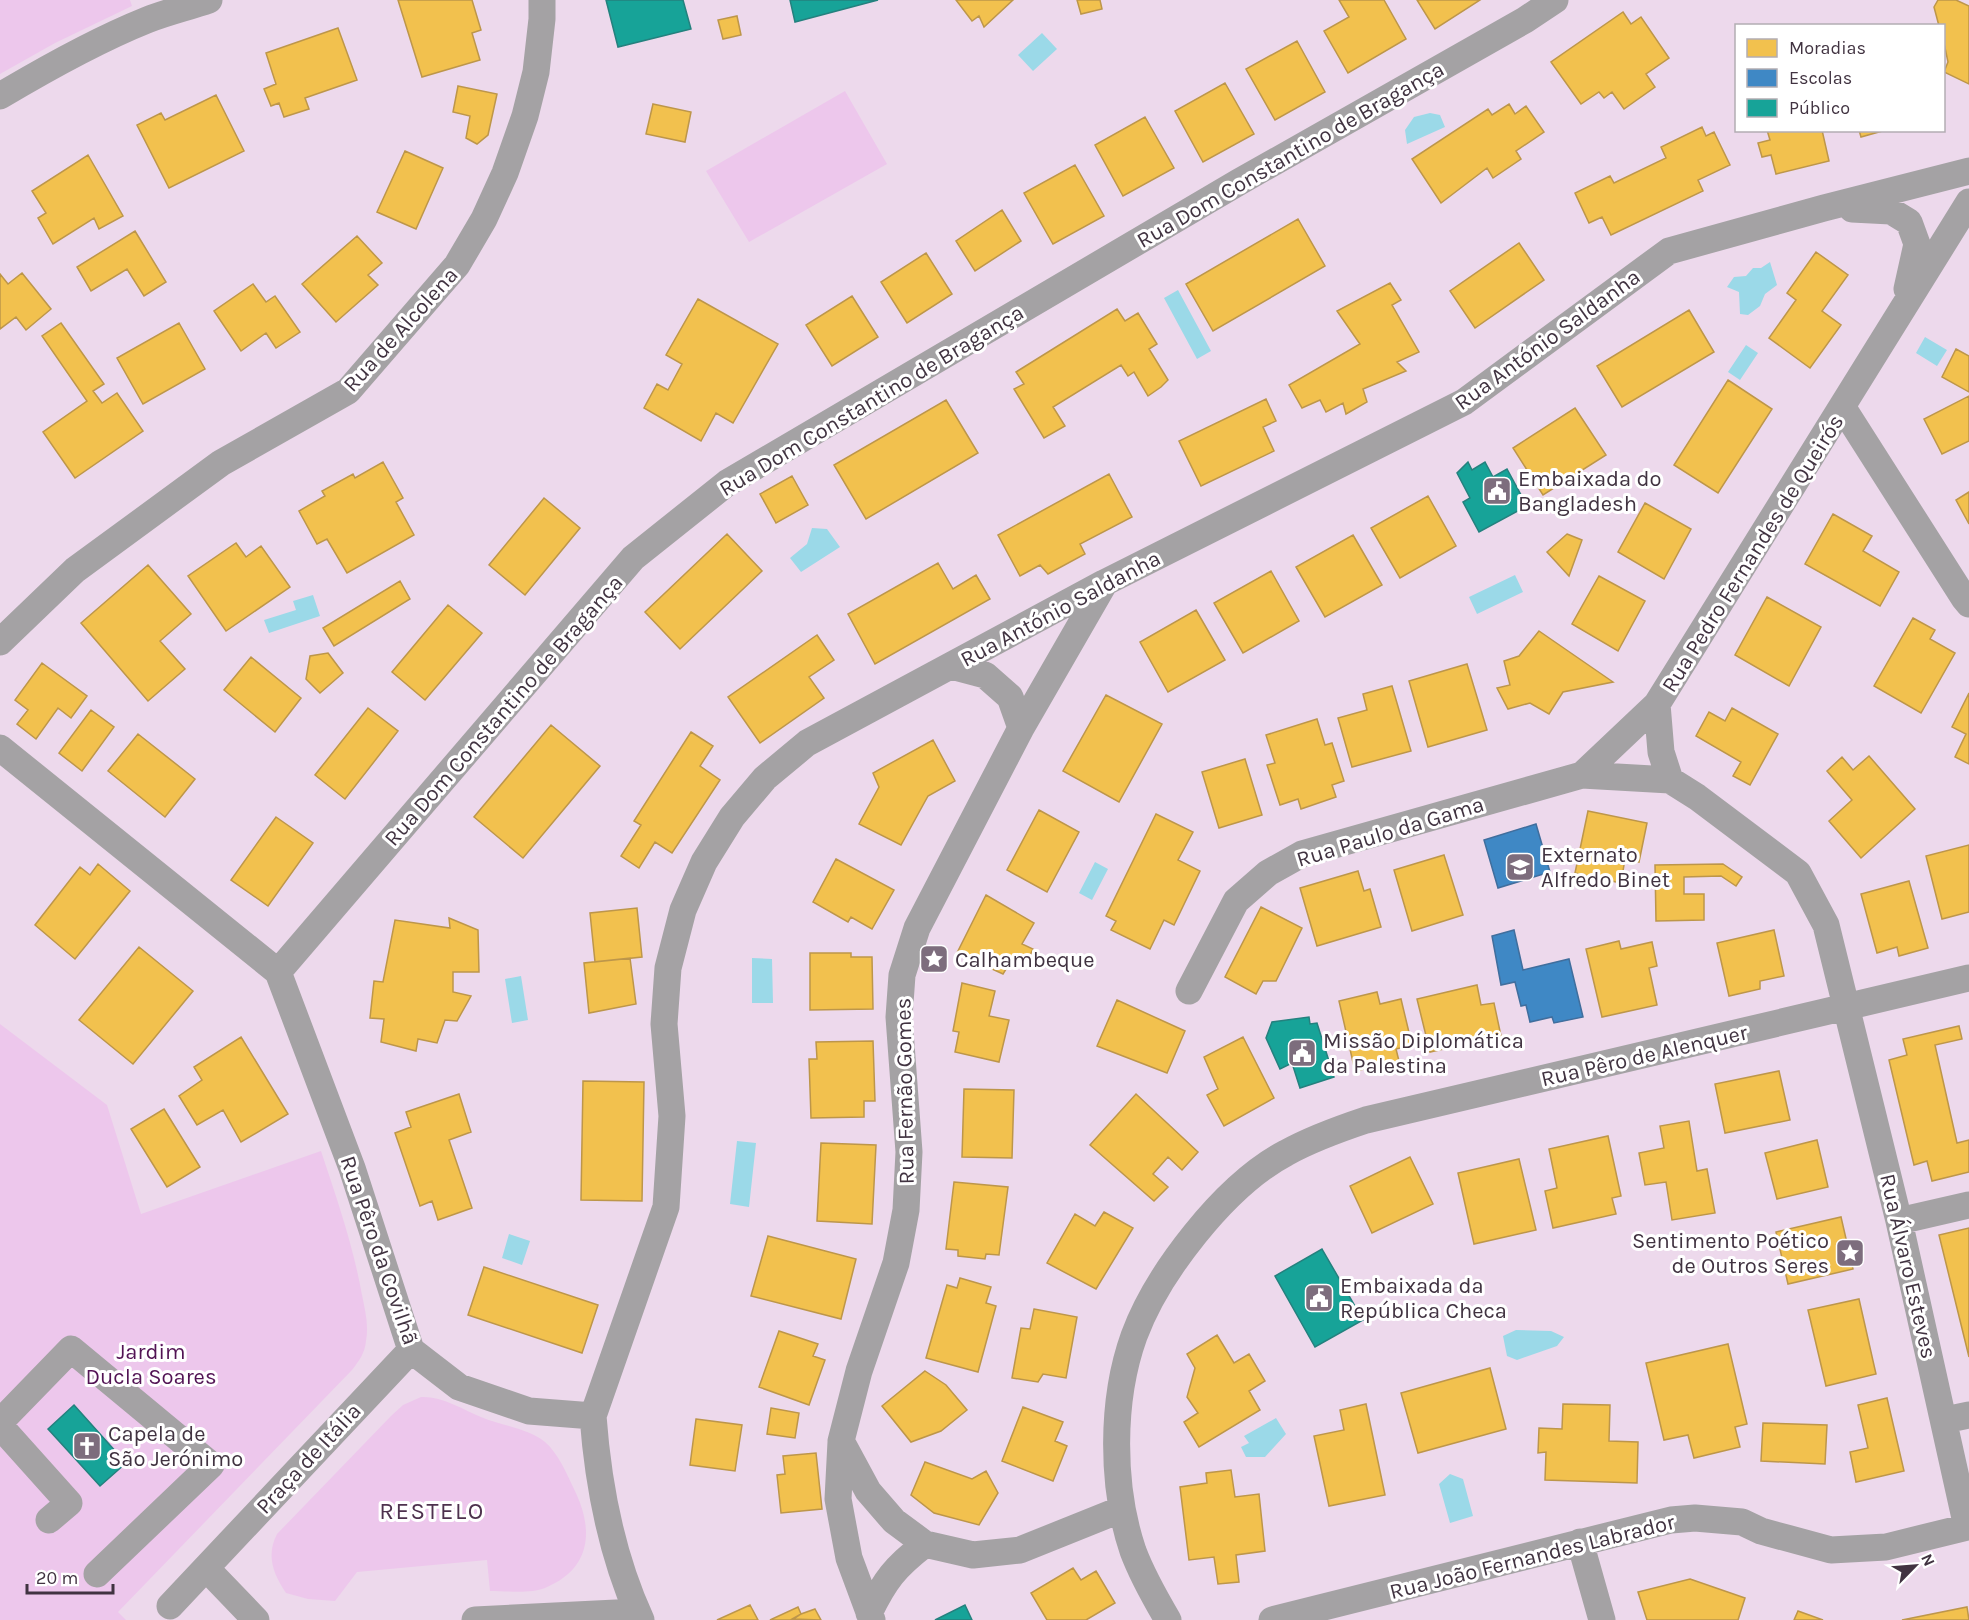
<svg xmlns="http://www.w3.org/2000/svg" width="1969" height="1620" font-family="Karla,sans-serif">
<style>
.green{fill:#edc7ec}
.water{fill:#9bd9e8}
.homes{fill:#f2c14e;stroke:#bd964a;stroke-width:1.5}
.schools{fill:#3f88c5;stroke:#406e9d;stroke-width:1.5}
.public{fill:#17a398;stroke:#24817e;stroke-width:1.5}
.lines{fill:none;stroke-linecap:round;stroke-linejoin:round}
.minor{stroke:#a4a2a4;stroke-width:27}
.labels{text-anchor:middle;stroke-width:6;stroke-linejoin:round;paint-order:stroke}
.street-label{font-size:22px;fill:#413341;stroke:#fff}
.poi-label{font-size:22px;fill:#413341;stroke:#fff;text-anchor:start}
.park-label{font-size:22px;fill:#521354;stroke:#fff}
.neighbourhood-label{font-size:24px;letter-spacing:1.5px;fill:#4e314e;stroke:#fff}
</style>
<rect width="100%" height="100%" fill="#edd9ec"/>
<!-- green -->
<path class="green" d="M0 0H130L132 6 55 43 0 74Z
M845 91 887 164 749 242 706 171Z
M0 1024 107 1105 141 1214 321 1151C337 1199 353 1245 362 1295 365 1310 369 1325 366 1341 365 1353 359 1361 352 1370L118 1612 126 1620H0Z
M421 1397C442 1396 462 1409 481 1417 502 1426 528 1428 545 1442 558 1453 567 1474 574 1489 594 1529 592 1569 545 1588 530 1594 507 1591 490 1591L487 1560 357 1572 335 1601 308 1599 286 1593C273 1574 266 1555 277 1534L391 1416 403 1405Z"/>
<!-- water -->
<path class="water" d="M1042 33 1057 49 1033 71 1018 55Z
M1430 113 1440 115 1445 127 1407 144 1405 130 1414 117Z
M1770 262 1777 285 1765 294 1760 306 1748 315 1740 314 1739 292 1727 287 1734 277 1746 276 1753 268H1761Z
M1178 290 1211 351 1197 359 1164 298Z
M1925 337 1947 350 1937 366 1916 353Z
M1746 345 1758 353 1740 380 1728 372Z
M812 528 827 529 840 547 801 572 790 558 807 544Z
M1515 575 1523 592 1477 614 1469 597Z
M313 595 320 616 269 633 264 620 296 610 293 601Z
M1095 862 1108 869 1092 900 1079 893Z
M752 958 772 959 773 1003H752Z
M521 976 528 1020 512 1023 505 979Z
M737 1141 756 1143 749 1207 730 1204Z
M509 1234 530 1241 522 1265 502 1258Z
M1516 1330 1551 1331 1564 1337 1557 1346 1517 1360 1507 1356 1503 1336Z
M1276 1418 1286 1434 1265 1457H1246L1241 1447 1249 1443 1244 1436Z
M1450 1474 1463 1479 1473 1516 1450 1523 1439 1484Z"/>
<!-- homes -->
<path class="homes" d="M398 0H472L481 30 472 33 480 60 422 77Z
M956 0H1013L984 27 979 16 972 21Z
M1077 0H1100L1102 9 1081 14Z
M1339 0H1384L1406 39 1348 73 1324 31 1349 17Z
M1417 0H1480L1435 29Z
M1938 0H1956L1969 6V84L1944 72 1948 62 1944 43V26H1939L1934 7Z
M1623 12 1631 24 1641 17 1669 58 1646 74 1655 87 1624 109 1612 92 1604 98 1599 92 1581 104 1551 62Z
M737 16 741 35 723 39 718 20Z
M338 28 357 80 305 98 309 109 284 117 279 103 271 106 264 89 276 84 266 53Z
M1297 41 1325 92 1275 120 1246 69Z
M1225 83 1254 134 1203 162 1175 111Z
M458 86 497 94 488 135 477 144 466 138 470 116 453 112Z
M216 95 244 151 169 188 137 125 161 113 165 120Z
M653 104 691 112 685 142 646 134Z
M1509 104 1515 114 1526 106 1544 132 1516 151 1521 159 1493 178 1487 168 1441 203 1412 159 1488 109 1492 115Z
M1145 117 1174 168 1123 196 1095 145Z
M1702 127 1706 136 1714 132 1730 165 1698 180 1703 191 1611 235 1602 217 1589 223 1575 193 1610 176 1614 183 1666 158 1661 147Z
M1767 130H1822L1829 161 1776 174 1771 155 1762 157 1758 143 1770 140Z
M1859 130H1886L1861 137Z
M405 151 443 168 416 229 377 212Z
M88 155 123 216 99 229 94 218 53 244 38 218 46 213 32 191Z
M1075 165 1104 216 1053 244 1024 193Z
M1002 210 1021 241 975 271 956 241Z
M1298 219 1325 266 1213 331 1186 284Z
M135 231 166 282 144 296 127 269 91 291 77 267Z
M357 236 382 263 368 275 378 285 336 322 302 284Z
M1519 243 1544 280 1475 328 1450 291Z
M1816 252 1848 275 1822 311 1841 325 1810 368 1769 338 1796 300 1787 293Z
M926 253 952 294 907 323 881 282Z
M22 273 51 309 26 330 16 317 0 329V274L8 284Z
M1390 283 1401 300 1392 305 1419 352 1397 362 1406 371 1363 389 1367 402 1346 414 1343 403 1326 412 1320 400 1302 408 1289 385 1360 344 1337 311Z
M253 284 266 302 275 296 300 332 276 348 266 333 241 351 214 311Z
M852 296 878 337 832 366 806 325Z
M698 299 778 344 733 423 716 413 701 441 644 408 657 384 668 390 682 364 666 355Z
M1117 309 1125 321 1138 313 1157 344 1149 349 1168 380 1161 387 1148 396 1134 372 1128 376 1121 365 1053 407 1065 426 1044 438 1014 389 1024 384 1016 372Z
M1689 310 1714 352 1622 407 1597 366Z
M61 323 104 384 93 391 102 403 117 393 143 431 75 478 43 432 87 401 42 336Z
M179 323 205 369 143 404 117 358Z
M1956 349 1969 356V392L1942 377Z
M1728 380 1772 409 1718 493 1674 465Z
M1969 396V441L1942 454 1924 419Z
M1266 399 1276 421 1263 427 1274 451 1201 486 1179 441Z
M946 400 978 453 866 519 834 465Z
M1575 408 1606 455 1543 495 1513 448Z
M383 462 403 498 396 502 414 535 347 573 327 539 317 544 299 511 325 496 322 491 353 474 355 478Z
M1109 474 1132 517 1080 544 1085 554 1048 574 1040 565 1020 576 998 535Z
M792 476 808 505 776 523 760 494Z
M1969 492V524L1956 500Z
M1428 496 1456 546 1400 578 1371 528Z
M544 498 580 528 525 595 489 565Z
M1645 503 1691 529 1664 579 1618 552Z
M1833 514 1872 536 1863 551 1899 572 1880 606 1805 564Z
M727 534 762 571 680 649 645 612Z
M1567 534 1582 540 1569 576 1547 552Z
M1353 535 1382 585 1325 617 1296 567Z
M236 543 246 557 261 546 290 587 226 631 188 576Z
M938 563 953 589 976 575 990 599 875 664 848 614Z
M148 565 191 614 160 641 185 669 148 701 81 623Z
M1271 571 1299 621 1243 653 1214 603Z
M1599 576 1645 601 1618 651 1572 624Z
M400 581 410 599 334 646 323 628Z
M1767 597 1821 627 1789 686 1735 655Z
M448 605 482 633 425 700 392 672Z
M1196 610 1225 660 1168 692 1140 642Z
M1913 618 1935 630 1930 639 1955 653 1921 713 1874 686Z
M1539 631 1613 682 1563 692 1549 714 1530 703 1508 709 1497 688 1510 685 1504 661 1519 656Z
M817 635 834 660 809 677 824 698 760 743 728 697Z
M328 653 343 673 320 693 306 679 310 656Z
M251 657 301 698 275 732 224 690Z
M42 663 87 696 71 718 58 708 36 739 17 724 28 710 15 700Z
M1467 664 1487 730 1428 747 1409 681Z
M1392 686 1411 751 1352 767 1338 718 1367 710 1363 694Z
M1969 693V764L1955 757 1966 734 1952 727Z
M1106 695 1162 724 1119 802 1063 771Z
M368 708 398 731 345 799 315 775Z
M1732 708 1778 734 1750 785 1733 776 1741 762 1696 736 1709 712 1725 721Z
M91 710 114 727 82 771 59 753Z
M1317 719 1325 745 1332 743 1344 781 1332 785 1336 797 1301 809 1298 799 1280 805 1267 765 1275 763 1266 735Z
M551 725 600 766 523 858 474 817Z
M691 732 713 746 700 766 720 780 672 853 655 842 639 868 621 856 641 825 634 821Z
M138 734 195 779 165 817 108 771Z
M933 740 955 781 928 796 901 845 859 824 879 787 873 773Z
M1869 756 1915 809 1861 858 1829 821 1852 800 1827 771 1842 757 1853 770Z
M1245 759 1262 815 1219 828 1202 772Z
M1039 810 1079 832 1047 892 1007 870Z
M1588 811 1647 823 1639 862 1625 859 1621 883 1575 873Z
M1156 814 1193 832 1178 860 1200 871 1174 925 1164 920 1150 949 1111 930 1116 921 1106 916Z
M276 817 313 843 268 906 231 880Z
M1969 845V912L1942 919 1926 856Z
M1444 855 1463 915 1412 931 1394 870Z
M836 859 894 890 872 929 851 917 848 922 813 902Z
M98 864 130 891 75 959 35 925 80 867 90 875Z
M1723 864 1742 877 1736 886 1721 876 1684 877V894H1704V920L1656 921 1655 865Z
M1358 871 1364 891 1370 889 1381 927 1317 946 1300 888Z
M1909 881 1928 948 1899 956 1897 947 1877 953 1861 894Z
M986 895 1034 923 1022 944 1033 949 1024 968 1011 961 1003 974 957 953Z
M1261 907 1302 928 1276 981H1263L1256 994 1225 977Z
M637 908 642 957 595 962 590 913Z
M449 918 478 930 479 972H453V992L471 996 457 1021 445 1020 437 1043 418 1039 416 1051 381 1042 384 1019 370 1018 374 981 383 982 395 920 450 928Z
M1774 930 1784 976 1760 981V989L1729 996 1717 943Z
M1619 941 1621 949 1652 942 1657 966 1649 968 1657 1005 1602 1017 1586 949Z
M139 947 193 991 133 1064 79 1020Z
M810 953H851V957H872L873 1009 810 1010Z
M630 958 636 1004 589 1013 584 963Z
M962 983 995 991 989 1016 1009 1020 999 1062 955 1052 959 1032 953 1031Z
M1477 985 1481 1005 1494 1003 1501 1036 1430 1052 1417 999Z
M1377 992 1380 1004 1401 999 1412 1045 1396 1049 1399 1061 1355 1071 1339 1001Z
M1117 1000 1185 1031 1167 1073 1097 1046Z
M1959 1026 1962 1039 1935 1045 1957 1143 1969 1140V1172L1932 1181 1927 1161 1914 1165 1889 1060 1907 1055 1903 1039Z
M241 1037 288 1114 241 1142 223 1110 197 1125 179 1096 202 1080 194 1067Z
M1243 1037 1274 1098 1224 1126 1207 1095 1218 1089 1204 1057Z
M873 1041 875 1101H864V1117L811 1118 809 1059H817L816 1042Z
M1779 1071 1790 1120 1725 1133 1715 1084Z
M583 1081 644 1082 642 1201 581 1200Z
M964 1089 1014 1090 1012 1158 962 1157Z
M459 1094 471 1132 449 1140 472 1208 438 1220 432 1201 420 1206 395 1133 411 1127 406 1112Z
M1136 1094 1198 1152 1182 1170 1168 1157 1153 1174 1168 1187 1154 1201 1090 1145Z
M164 1109 200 1167 167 1187 131 1129Z
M1689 1121 1697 1171 1707 1169 1715 1213 1672 1220 1666 1182 1645 1185 1639 1153 1664 1148 1660 1126Z
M1608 1136 1621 1196 1612 1198 1616 1214 1553 1228 1545 1191 1557 1188 1549 1149Z
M1817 1140 1828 1187 1777 1199 1765 1153Z
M821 1143 876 1145 872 1224 817 1221Z
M1410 1157 1433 1204 1372 1233 1350 1186Z
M1519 1159 1536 1230 1474 1244 1458 1173Z
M954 1182 1008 1187 999 1255 986 1254 985 1259 958 1256V1250L946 1249Z
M1104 1212 1133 1228 1096 1289 1047 1263 1075 1214 1095 1226Z
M1841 1217 1853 1269 1788 1284 1776 1232Z
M1969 1228V1357L1939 1235Z
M768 1236 856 1259 841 1319 751 1296Z
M484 1267 598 1305 582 1353 468 1315Z
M960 1278 991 1287 986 1303 996 1306 978 1372 926 1358 947 1285 957 1288Z
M1859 1299 1876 1374 1826 1386 1808 1310Z
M1034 1309 1077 1317 1066 1378 1043 1374 1038 1382 1012 1378 1021 1328 1030 1329Z
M779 1331 818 1344 813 1356 825 1360 809 1405 759 1387Z
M1217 1335 1234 1363 1249 1354 1265 1381 1249 1391 1260 1410 1199 1447 1184 1422 1198 1413 1187 1397 1195 1368 1187 1354Z
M1728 1344 1747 1424 1735 1427 1740 1447 1694 1458 1688 1435 1664 1440 1646 1363Z
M1490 1368 1506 1429 1418 1453 1401 1393Z
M925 1371 946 1385 967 1410 941 1431 911 1442 882 1406Z
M1887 1398 1904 1471 1856 1482 1850 1452 1868 1448 1858 1405Z
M1366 1404 1385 1495 1329 1506 1314 1436 1344 1430 1340 1410Z
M1563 1404 1610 1405 1609 1441 1638 1442 1637 1483 1545 1480 1546 1452 1538 1453 1539 1428 1562 1429Z
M1023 1407 1063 1422 1055 1441 1067 1446 1053 1481 1002 1461Z
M771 1408 799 1413 795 1438 767 1434Z
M696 1419 742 1425 735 1471 690 1465Z
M1763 1423 1827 1425 1825 1464 1761 1461Z
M816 1453 822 1509 781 1513 777 1475 785 1474 783 1456Z
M925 1462 972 1479 986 1471 998 1493 979 1525 934 1513 911 1495Z
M1231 1470 1235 1497 1259 1494 1265 1551 1236 1555 1239 1582 1218 1584 1214 1557 1189 1560 1180 1487 1207 1483 1206 1473Z
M1073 1568 1081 1580 1096 1571 1115 1603 1086 1620H1047L1031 1593Z
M1690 1579 1745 1598 1738 1620H1647L1638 1592Z
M750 1605 758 1620H717Z
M798 1607 801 1614 792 1620H770Z
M1967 1607 1969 1620H1902Z
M815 1609 821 1620 792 1619 801 1614Z
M1798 1611 1823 1620H1794Z"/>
<!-- schools -->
<path class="schools" d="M1536 824 1550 872 1498 888 1484 840Z
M1514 930 1523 970 1569 959 1583 1017 1554 1023 1552 1017 1530 1022 1526 1005 1521 1006 1515 982 1501 985 1492 936Z"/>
<!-- public -->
<path class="public" d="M606 0H683L691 29 618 47Z
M790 0H878L795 22Z
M1468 462 1472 470 1485 462 1493 477 1507 469 1527 506 1479 532 1463 502 1470 498 1457 473Z
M1309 1017 1310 1024 1317 1023 1334 1077 1300 1088 1292 1063 1280 1069 1266 1038 1272 1022Z
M1322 1249 1363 1320 1315 1347 1275 1276Z
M74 1405 126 1463 100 1486 48 1429Z
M965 1605 972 1620H935Z"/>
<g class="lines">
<!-- minor -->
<path class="minor" d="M0 96C47 68 97 40 147 20 167 12 189 7 209 0
M1852 209 1891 211 1909 222 1917 244 1907 289
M1843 408 1964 598 1969 604
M1104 584 1021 728 917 928 902 975 899 1017 909 1152 906 1210 896 1263 859 1371 841 1441 868 1491 894 1521 925 1544 973 1555 1020 1550 1122 1509
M0 642 75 570 221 463 348 391 457 265 484 219 505 173 525 116 536 72 542 19V0
M951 666 985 675 1010 697 1021 728
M0 748 278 972 633 558 727 483 1239 182 1525 20 1555 0
M1582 775 1670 780
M278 972 352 1168 411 1350 459 1387 529 1411 593 1416C598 1484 612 1557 641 1620
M1189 991 1236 901 1268 873 1302 854 1582 775 1657 704
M1899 1221 1969 1205
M593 1416 666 1207 672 1116 664 1024 668 968 683 910 704 862 732 817 765 778 807 743 1104 583 1464 402 1669 251 1824 208 1969 171
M1945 1420 1969 1415
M0 1422 71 1349 211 1465 97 1574
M0 1426 69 1503 49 1520
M841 1442 838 1499 849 1558 872 1620
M1580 1542 1602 1620
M206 1568 256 1620
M170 1606 411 1350
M869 1613C885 1580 895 1567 925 1544
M475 1620 637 1612
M1168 1620C1155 1598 1142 1575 1133 1551 1111 1486 1111 1400 1134 1336 1148 1298 1170 1265 1195 1234 1220 1203 1250 1172 1286 1153 1311 1139 1339 1129 1366 1120L1969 978
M1272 1620 1671 1520 1695 1518 1742 1522 1761 1531 1831 1550 1886 1547 1967 1527 1899 1221 1826 925 1798 873 1697 797 1670 780 1661 752 1657 704 1969 202"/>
</g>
<!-- icons -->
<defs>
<g id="civic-square" transform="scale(1.5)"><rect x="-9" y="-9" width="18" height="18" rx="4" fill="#7d6d7d" stroke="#fff"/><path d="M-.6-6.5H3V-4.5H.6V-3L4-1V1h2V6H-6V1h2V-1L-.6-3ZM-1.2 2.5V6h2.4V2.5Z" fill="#fff"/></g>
<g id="school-square" transform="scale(1.5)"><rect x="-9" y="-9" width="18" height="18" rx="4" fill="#7d6d7d" stroke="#fff"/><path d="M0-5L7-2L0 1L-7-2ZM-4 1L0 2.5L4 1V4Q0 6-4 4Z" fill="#fff"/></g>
<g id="sight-square" transform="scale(1.5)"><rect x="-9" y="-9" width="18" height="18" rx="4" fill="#7d6d7d" stroke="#fff"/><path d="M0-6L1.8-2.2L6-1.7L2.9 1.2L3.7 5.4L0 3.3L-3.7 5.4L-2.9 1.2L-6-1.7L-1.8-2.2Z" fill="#fff"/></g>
<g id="church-square" transform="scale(1.5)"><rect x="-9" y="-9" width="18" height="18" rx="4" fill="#7d6d7d" stroke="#fff"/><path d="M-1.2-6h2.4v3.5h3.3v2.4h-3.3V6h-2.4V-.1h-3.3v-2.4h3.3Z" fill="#fff"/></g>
</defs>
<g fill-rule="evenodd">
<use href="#civic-square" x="1497" y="491"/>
<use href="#school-square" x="1520" y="867"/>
<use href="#sight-square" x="934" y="959"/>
<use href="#civic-square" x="1302" y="1053"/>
<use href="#sight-square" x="1850" y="1253"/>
<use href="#civic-square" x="1319" y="1298"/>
<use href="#church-square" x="87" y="1446"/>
</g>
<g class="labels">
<!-- street labels -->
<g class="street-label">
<text transform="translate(1290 154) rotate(-30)" y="8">Rua Dom Constantino de Bragança</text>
<text transform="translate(400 329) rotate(-48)" y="8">Rua de Alcolena</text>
<text transform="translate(1547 339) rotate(-36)" y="8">Rua António Saldanha</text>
<text transform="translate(871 400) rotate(-31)" y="8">Rua Dom Constantino de Bragança</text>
<text transform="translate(1752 553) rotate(-58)" y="8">Rua Pedro Fernandes de Queirós</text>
<text transform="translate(1060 608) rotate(-28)" y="8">Rua António Saldanha</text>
<text transform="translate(503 710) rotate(-49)" y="8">Rua Dom Constantino de Bragança</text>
<text transform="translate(1390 831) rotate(-17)" y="8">Rua Paulo da Gama</text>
<text transform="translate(1644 1055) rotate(-13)" y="8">Rua Pêro de Alenquer</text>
<text transform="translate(904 1091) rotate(-91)" y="8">Rua Fernão Gomes</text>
<text transform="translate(380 1250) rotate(71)" y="8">Rua Pêro da Covilhã</text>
<text transform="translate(1909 1266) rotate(77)" y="8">Rua Álvaro Esteves</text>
<text transform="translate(308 1458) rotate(-47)" y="8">Praça de Itália</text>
<text transform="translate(1532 1556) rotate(-14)" y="8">Rua João Fernandes Labrador</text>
</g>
<!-- poi labels -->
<g class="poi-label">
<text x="1518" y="486">Embaixada do<tspan x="1518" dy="25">Bangladesh</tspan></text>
<text x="1541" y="862">Externato<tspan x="1541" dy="25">Alfredo Binet</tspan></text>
<text x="955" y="967">Calhambeque</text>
<text x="1323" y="1048">Missão Diplomática<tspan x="1323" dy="25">da Palestina</tspan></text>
<text x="1829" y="1248" text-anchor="end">Sentimento Poético<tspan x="1829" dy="25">de Outros Seres</tspan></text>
<text x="1340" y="1293">Embaixada da<tspan x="1340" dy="25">República Checa</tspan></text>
<text x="108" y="1441">Capela de<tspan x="108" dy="25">São Jerónimo</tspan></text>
</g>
<!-- park labels -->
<g class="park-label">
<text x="151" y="1359">Jardim<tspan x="151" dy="25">Ducla Soares</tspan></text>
</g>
<!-- neighbourhood labels -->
<g class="neighbourhood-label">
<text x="432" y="1519">RESTELO</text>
</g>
</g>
<!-- legend -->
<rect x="1735" y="24" width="210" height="108" fill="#ffffff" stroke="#b3adb3" stroke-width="1.5"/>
<rect x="1747" y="39" width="30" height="18" fill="#f2c14e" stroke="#b3adb3" stroke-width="1.5"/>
<text x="1789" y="54" font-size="18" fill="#413341">Moradias</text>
<rect x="1747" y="69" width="30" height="18" fill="#3f88c5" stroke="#b3adb3" stroke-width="1.5"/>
<text x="1789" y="84" font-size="18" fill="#413341">Escolas</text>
<rect x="1747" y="99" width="30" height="18" fill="#17a398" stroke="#b3adb3" stroke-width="1.5"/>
<text x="1789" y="114" font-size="18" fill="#413341">Público</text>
<!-- north arrow -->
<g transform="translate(1915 1566) rotate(65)" stroke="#ffffff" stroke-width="4.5" paint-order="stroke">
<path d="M0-4.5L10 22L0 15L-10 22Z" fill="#413341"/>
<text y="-9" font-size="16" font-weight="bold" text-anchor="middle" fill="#413341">N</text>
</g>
<!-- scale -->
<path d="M27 1584v9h86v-9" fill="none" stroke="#413341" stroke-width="3"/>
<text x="36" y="1584" font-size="18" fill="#413341" stroke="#ffffff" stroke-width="4.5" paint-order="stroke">20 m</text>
</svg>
